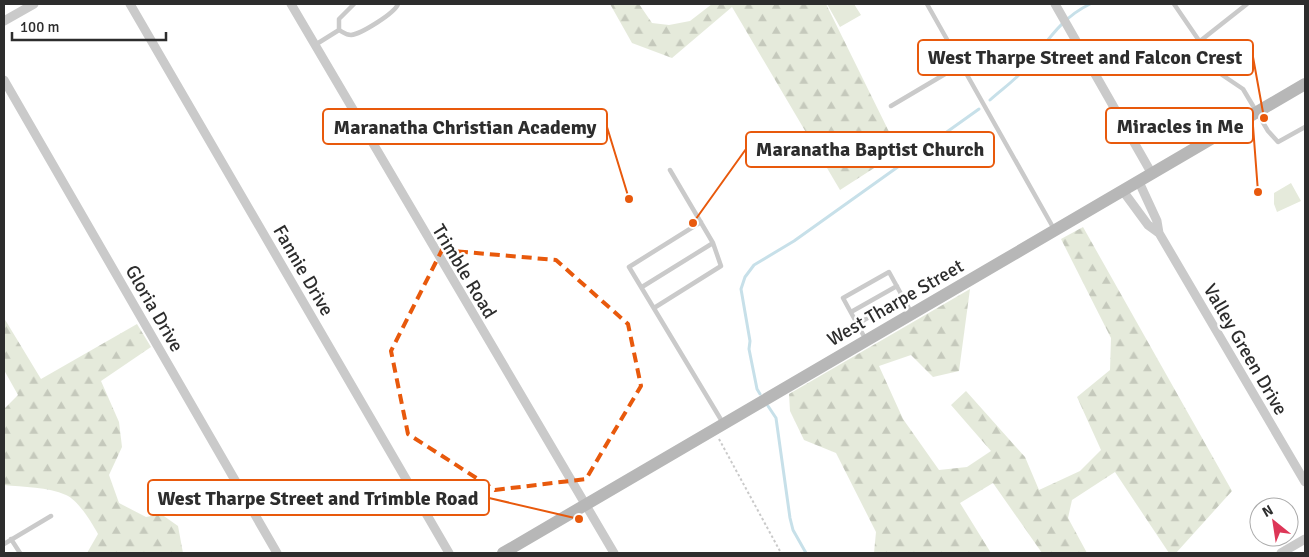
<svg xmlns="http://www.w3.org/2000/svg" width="1309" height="557" font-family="Signika,sans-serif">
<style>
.forest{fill:url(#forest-firs)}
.park{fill:#e5eadb}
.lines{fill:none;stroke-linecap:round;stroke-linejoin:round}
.stream{stroke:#c7e0e9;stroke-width:3}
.path{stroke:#cacaca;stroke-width:2;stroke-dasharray:2.5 2.5;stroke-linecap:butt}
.service{stroke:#cacaca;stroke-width:4.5}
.minor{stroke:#cacaca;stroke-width:9}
.secondary{stroke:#b7b7b7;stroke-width:12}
.marked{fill:none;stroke:#e8590c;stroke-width:4;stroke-dasharray:10 6;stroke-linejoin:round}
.labels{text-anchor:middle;stroke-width:5;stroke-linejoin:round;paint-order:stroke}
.street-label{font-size:19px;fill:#2d2d2d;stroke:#fff}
.leader{fill:none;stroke:#e8590c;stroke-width:2}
.callout-dot{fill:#e8590c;stroke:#fff;stroke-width:2}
.callout{fill:#fff;stroke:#e8590c;stroke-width:2}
.callout-label{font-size:20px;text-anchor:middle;font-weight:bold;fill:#2d2d2d}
</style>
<defs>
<pattern id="forest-firs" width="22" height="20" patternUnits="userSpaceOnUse" patternTransform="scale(1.25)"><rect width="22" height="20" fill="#e5eadb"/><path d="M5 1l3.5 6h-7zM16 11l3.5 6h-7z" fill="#c5c9bc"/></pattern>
</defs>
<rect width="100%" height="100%" fill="#fff"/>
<!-- forest -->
<path class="forest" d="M610 4H639L652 23 669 25 690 21 712 4H826L899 152 840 190 732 7 672 58 632 43Z
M1083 227 1232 491 1176 553H1169L1115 472 1072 500 1068 518 1087 553H1042L993 483 960 503 991 553H874L876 532 836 453 804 440 790 411 789 394 970 289 959 371 933 377 911 355 879 366 903 419 939 470 967 467 991 451 951 405 966 391 1025 457 1039 490 1080 471 1101 450 1077 397 1110 370 1111 338 1061 239Z
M4 318 41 379 137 324 151 347 101 381 119 422 122 447 109 475 119 503 146 517 161 514 178 526 183 553H87L98 534C92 523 78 500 66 495 48 487 23 487 4 485V409L18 395 4 370Z"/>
<!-- park -->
<path class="park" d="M827 4H854L861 15 840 27Z
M1291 183 1301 201 1277 212 1274 204V193Z"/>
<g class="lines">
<!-- stream -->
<path class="stream" d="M990 100C1002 89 1017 79 1027 66 1048 41 1061 18 1090 4
M760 394 757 389 749 349 750 341 741 289 745 277 754 265 794 241 979 109
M768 406 776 418 790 518 793 530 806 553"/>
<!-- path -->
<path class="path" d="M719 439 781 553"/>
<!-- service -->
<path class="service" d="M354 4 339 19V30C343 32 346 35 351 35 361 34 395 13 398 4
M927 4 1054 229
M1174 4 1200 42
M1247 4 1195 45 1197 58 1243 89 1268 131 1278 142 1305 127
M315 45 339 30
M891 106 962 64
M701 222 629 267 723 423
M642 287 713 243
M654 308 721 266 713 243 670 170
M851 312 897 286
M857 324 903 298
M866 340 843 298 889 272 911 312
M11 539 20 553
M4 544 51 516"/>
<!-- minor -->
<path class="minor" d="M130 4 449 553
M291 4 614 553
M1055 4 1152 174
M4 21 34 4
M4 80 277 553
M1139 182 1157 221 1159 233 1305 482
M1123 191 1148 225 1159 233
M1281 553 1305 539"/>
<!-- secondary -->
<path class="secondary" d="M503 553 1305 84"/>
</g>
<!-- marked area -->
<path class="marked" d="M442 250 556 260 628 324 641 386 586 479 495 490 408 434 391 351Z"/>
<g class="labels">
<!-- street labels -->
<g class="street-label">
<text transform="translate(304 270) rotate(60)" y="7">Fannie Drive</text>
<text transform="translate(465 271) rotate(59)" y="7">Trimble Road</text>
<text transform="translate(895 302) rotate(-30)" y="7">West Tharpe Street</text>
<text transform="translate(155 308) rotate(60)" y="7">Gloria Drive</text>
<text transform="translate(1246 349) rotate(60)" y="7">Valley Green Drive</text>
</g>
</g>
<!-- callouts -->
<path class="leader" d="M1264 118L1253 57M1258 192L1253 126M629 199L607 127M693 223L746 149M579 519L489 498"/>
<g class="callout-dot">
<circle cx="1264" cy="118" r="5"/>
<circle cx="1258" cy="192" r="5"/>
<circle cx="629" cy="199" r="5"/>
<circle cx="693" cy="223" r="5"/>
<circle cx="579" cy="519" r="5"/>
</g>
<g class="callout">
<rect x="918" y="40" width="335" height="35" rx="5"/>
<rect x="1106" y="108" width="147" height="35" rx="5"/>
<rect x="323" y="109" width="284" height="35" rx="5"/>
<rect x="746" y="132" width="248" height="35" rx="5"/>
<rect x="148" y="480" width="341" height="35" rx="5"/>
</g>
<g class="callout-label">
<text x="1085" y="64">West Tharpe Street and Falcon Crest</text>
<text x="1180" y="133">Miracles in Me</text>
<text x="465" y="134">Maranatha Christian Academy</text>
<text x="870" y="156">Maranatha Baptist Church</text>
<text x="318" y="505">West Tharpe Street and Trimble Road</text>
</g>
<!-- border -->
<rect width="1309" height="557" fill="none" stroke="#2d2d2d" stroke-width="10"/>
<!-- north arrow -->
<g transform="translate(1274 522) rotate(330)"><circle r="24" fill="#ffffff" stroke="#ababab"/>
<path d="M0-4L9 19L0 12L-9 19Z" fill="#dd3657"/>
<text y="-8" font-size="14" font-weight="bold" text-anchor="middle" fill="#2d2d2d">N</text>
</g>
<!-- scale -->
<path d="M12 32v8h154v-8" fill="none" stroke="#2d2d2d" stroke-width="2.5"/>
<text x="20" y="32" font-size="15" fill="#2d2d2d" stroke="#ffffff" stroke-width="4" paint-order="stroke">100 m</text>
</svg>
